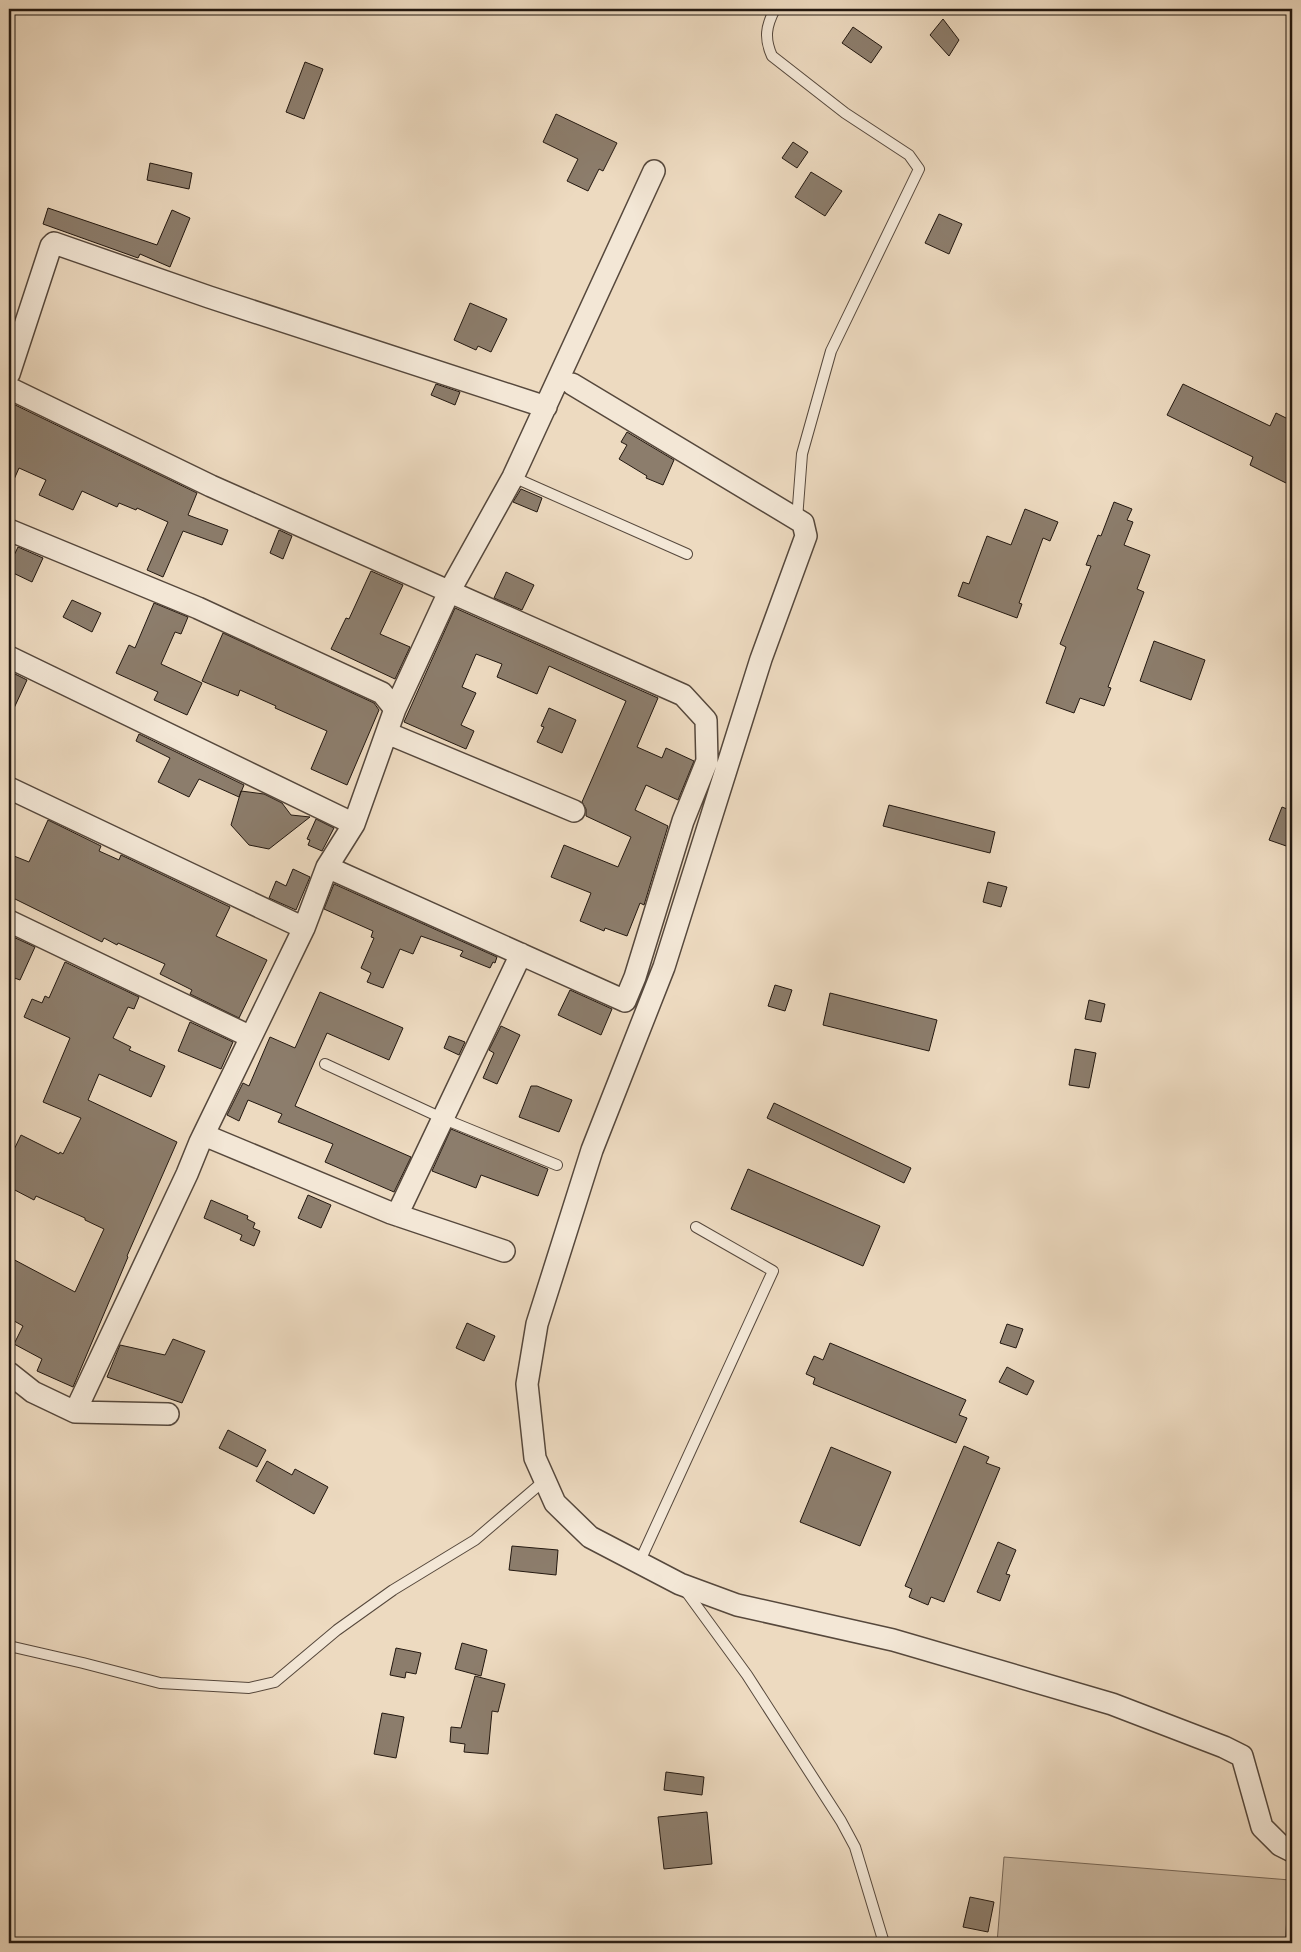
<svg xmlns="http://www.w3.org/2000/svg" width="1301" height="1952" font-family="Cardo,serif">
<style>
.green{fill:#cbb9a2;stroke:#776859}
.building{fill:#8c7d6c;stroke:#231810}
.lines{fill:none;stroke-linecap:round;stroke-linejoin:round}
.lane-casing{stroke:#56483c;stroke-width:12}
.street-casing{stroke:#56483c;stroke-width:24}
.lane{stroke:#f3e7d6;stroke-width:10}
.street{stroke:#f3e7d6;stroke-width:21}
</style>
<rect width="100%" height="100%" fill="#eddac0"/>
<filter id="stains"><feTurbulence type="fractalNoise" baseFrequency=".004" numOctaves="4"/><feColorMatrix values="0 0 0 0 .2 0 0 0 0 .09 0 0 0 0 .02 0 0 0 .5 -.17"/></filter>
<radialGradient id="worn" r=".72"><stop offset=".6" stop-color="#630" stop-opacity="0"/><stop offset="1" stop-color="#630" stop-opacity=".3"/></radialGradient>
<!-- green -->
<path class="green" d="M1004 1857 1290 1880 1285 1943H997Z"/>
<!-- building -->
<path class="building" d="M943 19 959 40 949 56 930 35Z
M853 27 882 47 871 63 842 43Z
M305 62 323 69 304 119 286 112Z
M556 114 617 143 603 171 599 169 588 191 567 181 578 159 543 142Z
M793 142 808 152 797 168 782 158Z
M150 163 192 173 189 189 147 180Z
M811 172 842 191 825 216 795 197Z
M48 208 157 245 172 210 190 218 170 267 140 254 138 258 43 224Z
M939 214 962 224 949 254 925 243Z
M470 303 507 319 491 352 478 346 476 350 454 340Z
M436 384 460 392 455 405 431 395Z
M1183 384 1270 426 1276 413 1292 421V486L1250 465 1253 457 1167 415Z
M9 402 197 493 188 515 228 530 222 545 183 531 163 577 147 570 168 522 137 508 136 510 119 503 117 507 82 491 73 510 39 495 46 480 19 468 9 491Z
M627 432 674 460 663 485 646 478 647 476 619 459 627 445 621 442Z
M521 489 542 498 537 512 513 502Z
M1114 502 1132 509 1127 520 1133 522 1124 545 1150 555 1137 589 1144 592 1108 687 1111 688 1104 706 1080 698 1074 713 1046 703 1066 647 1060 644 1091 566 1086 565 1098 535 1101 536Z
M1025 509 1058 522 1050 541 1043 538 1019 603 1022 604 1017 618 958 596 963 582 969 584 987 536 1011 545Z
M279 530 292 536 283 559 270 553Z
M18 547 43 558 32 582 9 571V566Z
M371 571 403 585 380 634 410 647 395 679 331 649 346 618 349 619Z
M506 572 534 585 522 610 494 598Z
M72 600 101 613 92 632 63 617Z
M154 603 188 617 181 634 175 632 161 664 202 683 187 715 154 700 158 692 116 673 129 645 135 648Z
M455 608 658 698 637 747 662 758 666 748 694 761 678 800 646 785 635 810 668 826 644 905 640 903 627 936 605 928 604 931 580 921 591 893 551 877 564 845 618 867 631 837 586 816V809L582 802 626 701 549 666 537 694 497 677 502 664 476 654 462 687 476 693 461 725 474 731 466 749 404 722Z
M223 633 374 703 379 710 347 785 311 769 327 731 275 708 276 706 240 690 238 696 202 681Z
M1154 641 1205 660 1191 700 1140 681Z
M9 671 27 680 9 719Z
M549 708 576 720 562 753 537 742 544 727 541 726Z
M139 734 244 785 239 797 199 779 189 797 158 782 170 758 136 741Z
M241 791 264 794 282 803 291 815 310 817 269 849 249 845 231 825Z
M889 805 995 832 990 853 883 826Z
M1282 807 1292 811V848L1269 840Z
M316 819 334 828 322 851 308 845 310 840 307 839Z
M48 820 101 846 99 851 119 860 121 855 230 907 216 936 267 960 239 1018 190 994 192 990 160 974 165 964 118 943 117 945 104 938 102 942 9 896V854L29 862Z
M293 869 310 877 296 910 269 898 276 881 286 886Z
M988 882 1007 887 1001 907 983 902Z
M334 884 497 957 495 963 493 962 490 968 460 956 463 951 421 936 413 954 400 949 383 988 367 982 371 973 361 968 374 938 371 937 373 931 324 909Z
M9 935 35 947 20 980 9 976Z
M65 962 139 997 134 1009 128 1007 113 1038 131 1047 129 1050 165 1066 151 1097 99 1074 88 1100 177 1142 127 1256 128 1257 73 1387 37 1371 42 1359 14 1344 23 1326 9 1318V1257L75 1292 104 1229 85 1220V1218L36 1196 34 1200 9 1187V1160L21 1135 59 1154 60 1152 63 1154 81 1118 43 1102 70 1038 24 1017 32 999 42 1003 45 996 49 998Z
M775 985 792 990 785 1011 768 1006Z
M570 990 612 1009 601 1035 558 1015Z
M320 992 403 1028 389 1060 327 1033 295 1106 411 1157 394 1192 325 1162 333 1144 278 1122 282 1114 248 1100 239 1121 227 1115 243 1083 249 1086 270 1037 295 1048Z
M830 993 937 1020 929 1051 823 1025Z
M1089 1000 1105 1004 1101 1022 1085 1019Z
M190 1022 233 1042 221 1069 178 1051Z
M501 1026 520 1035 497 1084 483 1078 494 1053 489 1050Z
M449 1036 465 1042 459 1055 444 1048Z
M1075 1049 1096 1053 1089 1088 1069 1085Z
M531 1086H537L572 1100 559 1132 519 1117Z
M774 1103 911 1168 904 1183 767 1118Z
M451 1129 548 1169 538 1196 481 1175 476 1188 432 1171Z
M748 1169 880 1226 863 1266 731 1209Z
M308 1195 331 1205 321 1228 298 1218Z
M211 1200 248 1216 247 1219 255 1223 253 1228 260 1231 254 1246 240 1240 242 1235 204 1218Z
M467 1323 495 1336 484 1361 456 1348Z
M1007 1324 1023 1329 1016 1348 1000 1343Z
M173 1339 205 1351 182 1403 107 1377 120 1345 165 1355Z
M830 1343 966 1400 959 1415 967 1418 956 1443 813 1384 815 1378 806 1374 814 1356 823 1360Z
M1007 1367 1034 1381 1027 1395 999 1382Z
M228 1430 266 1450 257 1467 219 1448Z
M964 1446 989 1457 986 1463 1000 1468 944 1602 931 1597 928 1605 909 1597 912 1589 905 1586Z
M831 1447 891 1472 860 1546 800 1522Z
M267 1461 292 1475 295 1469 328 1487 314 1514 256 1481Z
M998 1542 1016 1550 1006 1574 1010 1575 1000 1601 977 1592Z
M512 1546 558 1550 556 1575 509 1570Z
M462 1643 487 1650 481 1676 455 1669Z
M396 1648 421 1653 416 1674 406 1672 405 1678 390 1675Z
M475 1676 505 1684 498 1712 492 1711 488 1754 464 1752 465 1744 450 1742 451 1727 461 1728Z
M382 1713 404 1717 396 1758 374 1754Z
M666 1772 704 1777 702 1795 664 1790Z
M707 1812 712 1864 664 1869 658 1817Z
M970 1897 994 1902 988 1932 963 1927Z"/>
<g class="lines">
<!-- lane casing -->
<g class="lane-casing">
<path id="lane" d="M775 9C766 26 764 38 772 56L845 113 909 155 919 169 831 351 802 454 797 519
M513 477 687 554
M325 1064 444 1119 557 1165
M639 1563 773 1271 696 1227
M685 1590 747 1675 841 1821 855 1847 884 1943
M9 1646 83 1663 160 1683 249 1688 275 1682 337 1630 393 1590 475 1540 545 1480"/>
</g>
<!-- street casing -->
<g class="street-casing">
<path id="street" d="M9 374 51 246 54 243 209 297 546 407
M572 384 803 523 806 536 761 659 664 967 592 1150 537 1324 527 1384 535 1458 555 1503 590 1537 680 1584 737 1605 893 1640 1112 1704 1224 1747 1242 1756 1262 1827 1280 1845 1292 1851
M9 388 211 486 683 695 706 720 707 761 683 821 635 977 625 1001 327 867
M9 530 198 608 382 693 395 709
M9 657 354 824
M387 733 574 811
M9 788 304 928
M9 921 251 1037
M204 1135 391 1213 504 1251
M397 1215 521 954
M9 1373 33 1392 75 1412 168 1414
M75 1412 187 1174 200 1142 304 928 327 867 354 824 395 709 449 592 513 477 654 171"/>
</g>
<!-- lane -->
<use href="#lane" class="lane"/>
<!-- street -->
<use href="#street" class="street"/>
</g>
<!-- margin -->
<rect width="1301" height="1952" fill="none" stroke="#eddac0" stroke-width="30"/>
<rect x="10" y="10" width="1281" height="1932" fill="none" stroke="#231810" stroke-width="2.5"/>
<rect x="15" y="15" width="1271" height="1922" fill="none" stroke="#231810"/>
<rect width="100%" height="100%" filter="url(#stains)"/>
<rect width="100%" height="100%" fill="url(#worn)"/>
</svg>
